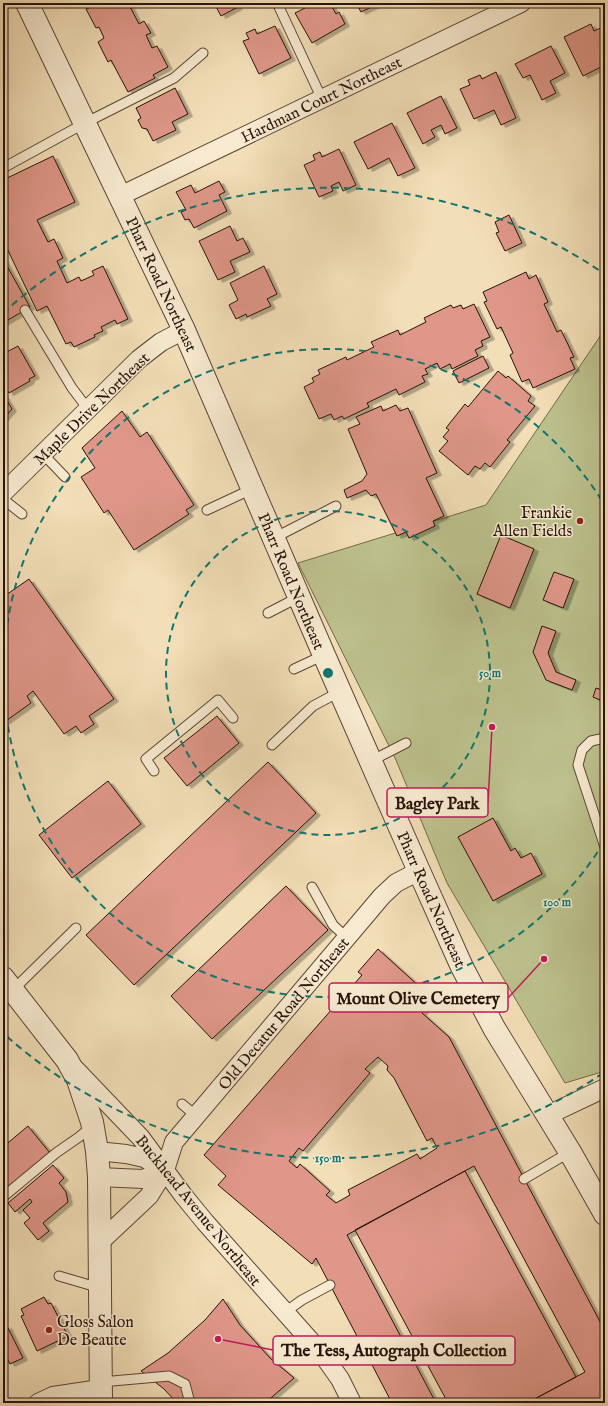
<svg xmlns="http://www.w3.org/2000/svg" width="608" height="1406" font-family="'IM FELL English',serif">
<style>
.green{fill:#bcc18d;stroke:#726a4c}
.building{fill:#df9789;stroke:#28130b;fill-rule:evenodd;filter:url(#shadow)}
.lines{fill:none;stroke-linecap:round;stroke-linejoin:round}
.service-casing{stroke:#5a4636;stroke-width:11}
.minor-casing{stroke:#5a4636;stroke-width:20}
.tertiary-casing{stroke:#5a4636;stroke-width:24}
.service{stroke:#f7ead0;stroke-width:9}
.minor{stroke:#f7ead0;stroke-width:18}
.tertiary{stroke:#f7ead0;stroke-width:22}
.ring{fill:none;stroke:#0f766e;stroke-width:2;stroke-dasharray:7 5}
.poi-dot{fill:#8f2418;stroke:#f7ead0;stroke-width:1.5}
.labels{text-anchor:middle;stroke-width:3;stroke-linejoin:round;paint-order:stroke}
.street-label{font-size:16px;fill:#28130b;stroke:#f7ead0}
.poi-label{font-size:16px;fill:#28130b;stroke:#f7ead0;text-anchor:end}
.centre{fill:#0f766e;stroke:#f7ead0;stroke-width:2}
.ring-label{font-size:12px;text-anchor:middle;font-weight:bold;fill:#0f766e;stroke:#f7ead0;stroke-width:3;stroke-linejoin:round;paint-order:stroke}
.leader{fill:none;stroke:#c2185b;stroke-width:1.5}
.callout-dot{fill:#c2185b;stroke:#f7ead0;stroke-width:1.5}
.callout{fill:#f7ead0;stroke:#c2185b;stroke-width:1.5}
.callout-label{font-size:17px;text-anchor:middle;font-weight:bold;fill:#28130b}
</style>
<defs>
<filter id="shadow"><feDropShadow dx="4.5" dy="2.5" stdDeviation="0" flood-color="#0004"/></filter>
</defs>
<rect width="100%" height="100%" fill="#f2deb7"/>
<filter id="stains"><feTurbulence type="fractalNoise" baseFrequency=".005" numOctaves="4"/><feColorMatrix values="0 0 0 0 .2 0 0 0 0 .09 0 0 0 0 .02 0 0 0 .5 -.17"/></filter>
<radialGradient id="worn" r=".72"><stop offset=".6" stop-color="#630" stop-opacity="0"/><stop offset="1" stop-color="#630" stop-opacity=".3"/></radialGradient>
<!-- green -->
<path class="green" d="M605 329V1071L565 1083 447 883 396 760 298 563 486 505Z"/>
<!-- building -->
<path class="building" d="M89 3H128L139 24 144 21 151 33 146 35 152 48 157 46 168 67 153 75 155 78 128 92 111 60 108 62 98 42 104 38 99 27 96 28 86 9 91 7Z
M214 3H236L238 7 221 16Z
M303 3H330L336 14 339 12 345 24 312 43 295 13 305 8Z
M356 3H380L361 12Z
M591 24 594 31 605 26V65L583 76 564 37Z
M275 26 291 58 259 74 243 41 249 39 246 33 255 29 257 34Z
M551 46 565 73 550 81 556 93 542 100 530 75 523 78 515 64Z
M496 72 516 118 501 125 494 110 474 119 460 89 470 85 468 80 480 75 482 79Z
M175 88 188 114 172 122 176 130 153 141 147 129 142 128 138 120 141 118 136 108Z
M441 96 457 128 445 134 441 125 431 130 435 137 423 144 407 113Z
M392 123 415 168 398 176 389 158 368 169 354 142Z
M339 149 356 185 343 191 339 182 331 186 333 191 319 197 304 165 315 160 313 155 320 152 322 157Z
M53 156 75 202 37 220 48 242 54 239 63 258 57 261 67 283 79 277 81 281 94 275 92 271 103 266 128 319 117 324 115 320 101 327 103 331 94 335 95 337 74 347 71 342 66 344 47 306 37 311 3 240V180Z
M219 181 225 192 219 195 227 211 194 228 189 219 185 220 181 212 186 210 176 192 191 185 195 193Z
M509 215 522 243 505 251 496 233 499 232 495 222Z
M230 226 237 241 243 238 250 252 230 261 235 272 218 280 199 241Z
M3 259 30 307 3 323Z
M264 266 277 294 267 299 271 306 247 317 246 314 236 319 229 305 238 300 230 283Z
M526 272 529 279 536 275 548 302 544 304 557 332 561 330 574 357 570 358 575 369 533 388 529 379 522 382 510 355 513 353 501 327 497 329 484 302 487 301 483 292Z
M474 304 490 337 481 341 483 346 475 350 478 356 452 369 450 364 440 369 437 363 425 369 428 374 422 376 425 382 399 395 396 389 367 403 369 407 344 419 342 416 334 420 331 414 319 419 304 387 314 382 312 378 320 374 318 370 346 357 347 360 374 347 371 342 398 330 400 335 426 322 424 318 451 305 453 308 461 305 463 309Z
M18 346 35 376 29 379 30 381 9 393 3 383V354Z
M483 356 489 368 459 383 453 371Z
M498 371 506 378 508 376 531 396 528 401 535 406 507 440 510 442 490 467 485 463 480 469 475 466 468 475 439 451 448 441 443 437 449 430 446 428 465 404 468 407Z
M3 394 12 409 3 419Z
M396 405 400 411 408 408 437 473 426 478 444 516 433 521 435 526 409 538 406 532 397 536 376 494 371 496 366 490 347 498 344 490 362 481 367 474 348 429 360 424 356 417 381 406 383 411Z
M122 411 140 437 147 432 194 505 186 510 189 514 134 550 108 510 104 513 81 477 95 468 82 448Z
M501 535 534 549 510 608 477 594Z
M554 572 574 579 563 608 543 600Z
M29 579 114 699 89 716 94 724 81 733 76 726 64 734 33 691 27 696 31 703 3 723V662L8 659 3 652V597Z
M542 626 556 631 548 653 556 672 576 680 572 690 546 680 533 652Z
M596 688 605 691V702L593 697Z
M217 716 239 743 187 786 164 758Z
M268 762 316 813 134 985 86 935Z
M108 781 141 824 72 878 39 835Z
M493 818 511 851 515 848 521 858 531 853 542 874 493 901 458 837Z
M286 886 328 930 212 1039 171 996Z
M378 949 432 998 422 1013 449 1037 605 1331V1403H527L585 1372 474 1166 347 1235 436 1403H392L316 1258 312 1264 218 1185 226 1176 204 1155 362 975 358 972ZM378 1057 388 1066 387 1070 394 1078 427 1141 432 1138 437 1148 420 1159 417 1154 348 1190 350 1195 336 1203 326 1195 330 1191 300 1164 297 1168 289 1161 299 1148 303 1151 370 1073 365 1069Z
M28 1126 50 1153 7 1190 3 1185V1147Z
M53 1165 64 1178 59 1183 66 1192 68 1202 43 1223 49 1231 38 1240 24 1223 30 1218 23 1210 32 1202 30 1199 15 1212 8 1203Z
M465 1171 576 1377 527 1403H448L355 1230Z
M44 1297 48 1304 51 1303 68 1336 37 1351 21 1316 24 1315 21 1309Z
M223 1299 240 1325 270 1358 294 1378 265 1403H177L164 1389 141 1371 168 1353 205 1320Z
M7 1326 23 1358 10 1364 7 1358 3 1360V1328Z"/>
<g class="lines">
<!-- service casing -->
<g class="service-casing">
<path id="service" d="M278 3 279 7 322 99
M3 168 85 123 174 78 203 53
M25 310 72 388 88 409
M43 454 65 477
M3 499 22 514
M207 510 252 489
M274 538 336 506
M268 613 299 597
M294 669 324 655
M605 738 591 741 582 750 578 765 605 847
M272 745 313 706 341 691
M371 761 406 743
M154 771 146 759 218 700 233 718
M312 887 333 925 347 938
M13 990 76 928
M182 1104 196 1116
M524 1179 570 1152
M3 1197 56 1153 79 1137 91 1127
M59 1276 100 1288
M285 1312 302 1300 330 1285
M101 1382 169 1376 185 1384 190 1403"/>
</g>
<!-- minor casing -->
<g class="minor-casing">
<path id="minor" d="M120 196 521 3
M3 493 139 359 161 342 184 330
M75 1069 141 1138 183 1195 205 1222 323 1355 340 1379 352 1403
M548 1115 605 1088
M97 1151 126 1154 144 1158 160 1167
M99 1177 143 1179 165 1170
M100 1242 149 1196 165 1170 174 1142 382 896 396 883 419 871
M38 1403 53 1396 100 1389"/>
</g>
<!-- tertiary casing -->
<g class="tertiary-casing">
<path id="tertiary" d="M27 3 184 330 324 655 419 871 462 967 494 1028 570 1152 605 1214
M3 978 67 1060 78 1080 92 1122 97 1151 99 1177 101 1403"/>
</g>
<!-- service -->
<use href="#service" class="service"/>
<!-- minor -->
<use href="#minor" class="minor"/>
<!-- tertiary -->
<use href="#tertiary" class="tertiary"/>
</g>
<!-- distance rings -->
<g class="ring">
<circle cx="328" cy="673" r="162"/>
<path d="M604 842A324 324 0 1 1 604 504"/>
<path d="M603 1073A485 485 0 0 1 3 1033M3 313A485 485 0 0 1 603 273"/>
</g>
<!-- markers -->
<g class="poi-dot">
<circle cx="580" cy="521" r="4"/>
<circle cx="49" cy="1330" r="4"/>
</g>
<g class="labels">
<!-- street labels -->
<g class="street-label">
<text transform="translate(321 99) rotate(-26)" y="6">Hardman Court Northeast</text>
<text transform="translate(162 284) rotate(65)" y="6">Pharr Road Northeast</text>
<text transform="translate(91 408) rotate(-44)" y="6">Maple Drive Northeast</text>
<text transform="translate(292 581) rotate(67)" y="6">Pharr Road Northeast</text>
<text transform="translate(432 899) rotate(66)" y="6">Pharr Road Northeast</text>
<text transform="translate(283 1013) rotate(-50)" y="6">Old Decatur Road Northeast</text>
<text transform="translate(199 1210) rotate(51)" y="6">Buckhead Avenue Northeast</text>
</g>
<!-- poi labels -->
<g class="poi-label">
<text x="572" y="518">Frankie<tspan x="572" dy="18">Allen Fields</tspan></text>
<text x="57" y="1327" text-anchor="start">Gloss Salon<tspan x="57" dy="18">De Beaute</tspan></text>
</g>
</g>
<circle cx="328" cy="673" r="6" class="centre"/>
<g class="ring-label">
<text x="490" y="677">50 m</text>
<text x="557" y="906">100 m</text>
<text x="328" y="1162">150 m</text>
</g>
<!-- callouts -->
<path class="leader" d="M492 727L488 803M544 959L508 998M218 1339L273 1350"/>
<g class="callout-dot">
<circle cx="492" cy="727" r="4"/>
<circle cx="544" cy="959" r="4"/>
<circle cx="218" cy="1339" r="4"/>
</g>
<g class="callout">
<rect x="387" y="788" width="101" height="29" rx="4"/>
<rect x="329" y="983" width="179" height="29" rx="4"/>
<rect x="273" y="1336" width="242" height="29" rx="4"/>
</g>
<g class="callout-label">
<text x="437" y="809">Bagley Park</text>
<text x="418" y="1004">Mount Olive Cemetery</text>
<text x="394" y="1356">The Tess, Autograph Collection</text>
</g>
<!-- margin -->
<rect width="608" height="1406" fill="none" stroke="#f2deb7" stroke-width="16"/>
<rect x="4" y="4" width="600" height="1398" fill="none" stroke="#28130b" stroke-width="2"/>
<rect x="8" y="8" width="592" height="1390" fill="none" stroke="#28130b"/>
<rect width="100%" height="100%" filter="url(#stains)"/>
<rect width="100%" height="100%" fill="url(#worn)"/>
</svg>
